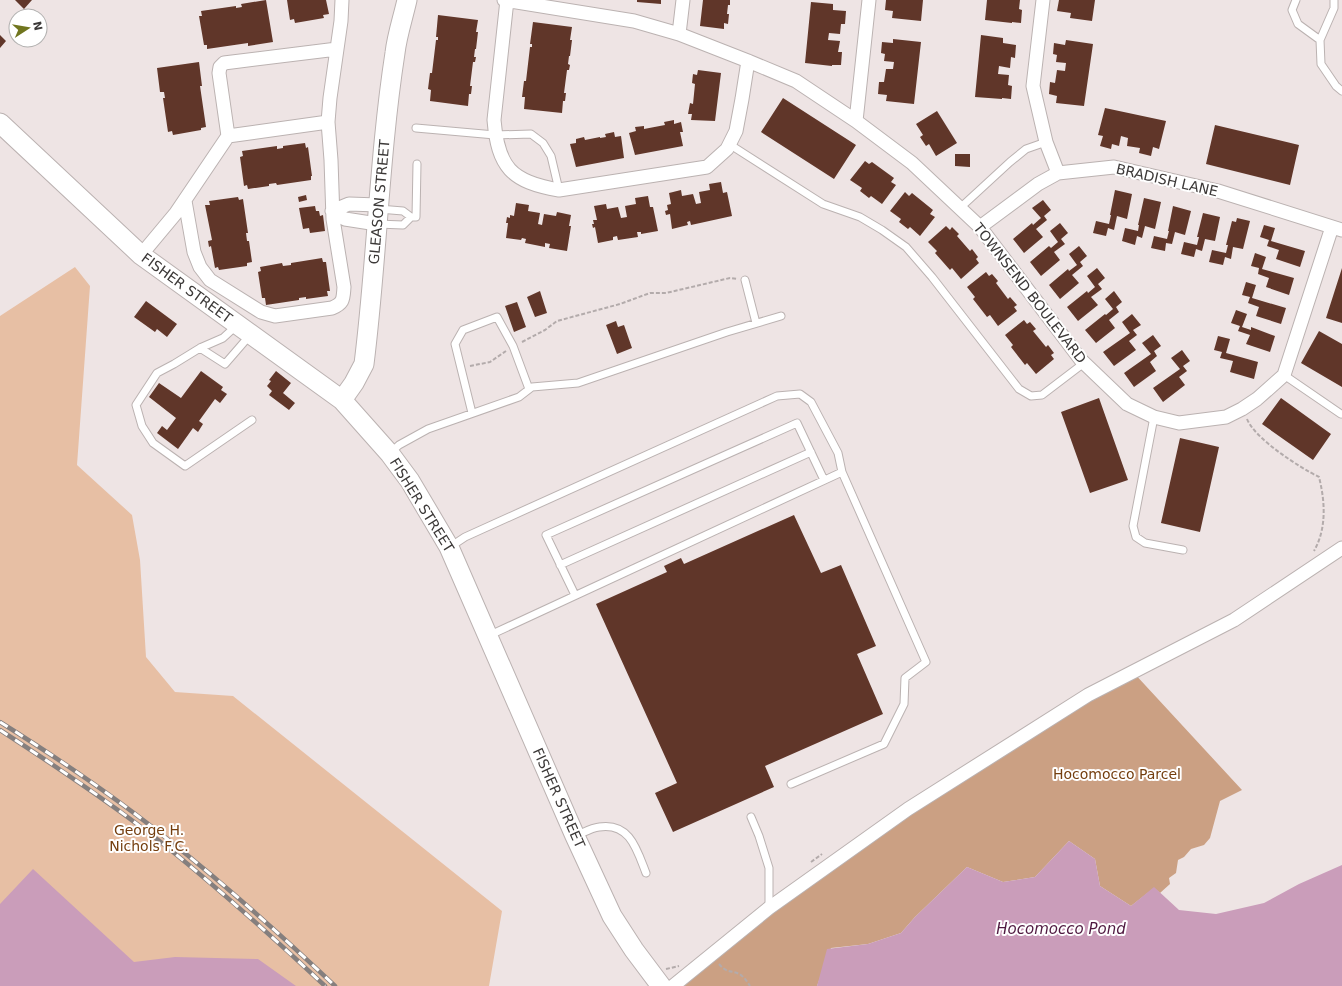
<svg xmlns="http://www.w3.org/2000/svg" width="1342" height="986" font-family="'DejaVu Sans',sans-serif">
<style>
.green{fill:#e7bfa4}
.forest{fill:#cba083}
.water{fill:#ca9dba}
.building{fill:#603629}
.lines{fill:none;stroke-linecap:round;stroke-linejoin:round}
.lane-casing{stroke:#bbb2b1;stroke-width:9}
.street-casing{stroke:#bbb2b1;stroke-width:15}
.secondary-casing{stroke:#bbb2b1;stroke-width:21}
.path{stroke:#b3abab;stroke-width:2;stroke-dasharray:4 2;stroke-linecap:butt}
.lane{stroke:#fff;stroke-width:7}
.street{stroke:#fff;stroke-width:13}
.secondary{stroke:#fff;stroke-width:19}
.rail-casing{stroke:#857f7e;stroke-width:4.5}
.rail{stroke:#fff;stroke-width:3;stroke-dasharray:9;stroke-linecap:butt}
.labels{text-anchor:middle;stroke-width:4;stroke-linejoin:round;paint-order:stroke}
.street-label{font-size:14px;fill:#3c3938;stroke:#fff}
.park-label{font-size:14px;fill:#743e0e;stroke:#fff}
.water-label{font-size:15px;font-style:italic;fill:#501a41;stroke:#fff}
</style>
<rect width="100%" height="100%" fill="#eee4e4"/>
<!-- green -->
<path class="green" d="M75 267 90 286 77 465 132 515 140 560 146 657 175 692 233 696 502 911 489 986H0V316Z"/>
<!-- forest -->
<path class="forest" d="M1133 672 1242 790 1220 801 1210 838 1204 845 1191 849 1184 857 1178 860 1176 873 1169 878 1170 884 1160 893 1154 888 1131 906 1100 886 1095 859 1069 841 1035 877 1003 882 967 867 915 917 901 933 868 944 831 948 817 986H680L769 908 1088 695Z"/>
<!-- water -->
<path class="water" d="M1069 841 1095 859 1100 886 1131 906 1154 887 1179 910 1216 914 1264 903 1299 884 1342 865V986H817L827 949 868 944 901 933 915 917 967 867 1003 882 1035 877Z
M33 869 134 962 175 957 258 959 296 986H0V904Z"/>
<!-- building -->
<path class="building" d="M15 0H32L24 9Z
M266 0 273 42 248 46V43L207 49V45H204L199 16H202L201 11 236 6V8L242 7 241 4Z
M287 0H326L329 14 323 15 324 18 295 23 294 19 290 20Z
M637 0H661V4L637 2Z
M703 0H730V5H728L727 14H729L728 24 724 23V29L700 26Z
M886 0H923L921 21 892 18 893 11 885 10Z
M987 0H1020L1019 9 1022 10 1021 23 1012 22V23L985 20Z
M1059 0H1095L1092 21 1070 18 1071 13 1057 11Z
M811 2 833 4V10L846 11 845 24H841L840 34 829 33 828 40 840 41 838 52H842L841 65H832V66L805 63Z
M438 15 478 20 476 32H478L476 49H475L474 57H476L475 62H473L470 86H472L471 94H469L468 106 430 101 431 90 428 89 430 73H432L436 40H438V37H436Z
M533 22 572 27 570 40H572L570 56H569L568 64 570 65 569 70H567L564 93H566L565 101H563L562 113 524 109 525 97H522L524 81H526L530 47H532V44H530Z
M0 35 6 41 0 48Z
M981 35 1003 38V43L1016 45 1015 58 1011 57 1010 68 999 66 998 74 1009 75 1008 85 1012 86 1011 99 1002 98V99L975 97Z
M893 39 921 42 914 104 886 101 887 95 878 94 879 82H884L886 69H893L894 62 884 61 885 54 881 53 882 42 893 43Z
M1066 40 1093 44 1084 106 1056 103 1057 96 1049 94 1050 82 1055 83 1057 70 1065 71 1066 63 1056 62 1057 55 1053 54 1054 43 1065 45Z
M199 62 202 86H200L206 127 201 128V130L173 135 172 131 168 132 163 98H165L164 92H160L157 68Z
M698 70 721 73 715 121 691 120 692 114H688L690 103 693 104 695 84 692 83 693 74 697 75Z
M783 98 856 145 834 179 761 132Z
M1105 108 1166 121 1159 149 1153 147 1151 156 1139 153 1140 148 1127 146 1128 138 1121 136 1119 146 1112 144 1111 149 1100 146 1103 136 1098 135Z
M937 111 957 143 936 156 929 144 926 146 920 137 923 135 916 124Z
M674 120V124L681 122 683 132H680L683 146 635 155 629 133 636 131 635 127 644 126V129L665 125 664 122Z
M1215 125 1299 145 1290 185 1206 164Z
M614 132 615 137 621 136 624 158 576 167 570 144 576 143V139L584 137 585 140 600 137V138L606 137 605 134Z
M305 143 306 148 308 147 312 176H311V180L277 185 276 183 269 184V186L248 189 247 185 244 186 240 157 243 156 242 151 277 146V149L283 148V146Z
M955 154H970V167L955 166Z
M865 161 869 164 872 162 894 178 891 182 896 185 882 204 871 196 869 198 860 191 862 188 850 180Z
M721 182 723 193 727 192 732 216 691 225 690 221 687 222 688 225 672 229 670 214 666 215 665 211 668 210 667 205 671 204 669 193 681 190 682 196 693 194 696 204 701 203 699 192 710 190 709 184Z
M1115 190 1132 194 1127 219 1117 216 1114 230 1108 228 1106 236 1093 233 1096 221 1109 224 1111 215H1110Z
M905 192 909 196 912 193 933 210 930 214 935 217 920 236 910 227 908 229 899 222 901 219 890 211Z
M306 195 307 200 299 202 298 197Z
M648 196 650 207H653L658 231 641 234V232H637L638 237 618 240 617 236 613 237V240L598 243 595 227 593 228 592 224H594L593 220H597L594 206 606 204 607 209 618 207 621 218 627 217 625 206 636 204 635 198Z
M238 197 239 200 243 199 248 233H246L247 241H249L252 262 247 263V266L219 270 218 267 215 268 211 246 209 247 208 241 212 240 205 205H210L209 201Z
M1144 198 1161 202 1155 229 1145 226 1142 238 1137 236 1135 245 1122 241 1125 228 1138 231 1139 225H1138Z
M1043 200 1051 210 1044 216 1047 220 1036 229 1043 237 1024 253 1013 239 1032 223 1033 225 1041 218 1032 208Z
M516 203 529 205 528 211 540 213 538 224 542 225 544 214 556 216 557 212 571 215 569 226H571L567 251 549 248 550 244 545 243V247L525 243 526 239 522 238 521 240 506 238 508 223H506L507 217 510 218V215L514 216Z
M315 206 316 211H319L320 216 323 215 325 231 310 233 309 228 303 229 299 208Z
M1173 206 1191 211 1185 235 1175 232 1172 244 1166 243 1165 251 1151 248 1154 236 1167 239 1169 231H1168Z
M1203 213 1220 217 1215 241 1205 239 1202 251 1196 249 1194 257 1181 254 1184 242 1197 245 1199 237H1197Z
M1237 218 1250 221 1243 249 1233 247 1231 259 1225 257 1223 265 1209 262 1212 250 1226 253 1228 245H1226L1232 221 1236 222Z
M1060 223 1068 233 1061 239 1065 244 1054 252 1060 260 1041 276 1030 262 1049 246 1051 248 1058 242 1050 231Z
M1264 225 1275 228 1271 241 1305 251 1300 267 1276 259 1279 250 1267 246 1269 240 1260 237Z
M946 226 950 230 952 227 959 234 957 236 970 251 972 249 978 257 976 259 979 263 961 279 952 268 950 270 935 253 937 251 928 242Z
M1079 246 1087 256 1080 262 1083 266 1072 275 1079 283 1060 299 1049 285 1068 269 1069 271 1077 265 1069 254Z
M1255 253 1266 257 1262 269 1294 278 1289 295 1266 287 1269 278 1258 274 1259 268 1251 266Z
M322 258 323 262H326L330 291H327L328 296 306 299V297L299 298V300L266 305 265 298H262L258 272 261 271 260 267 282 263 283 266 291 265V263Z
M1097 268 1105 278 1098 284 1102 289 1091 297 1098 305 1078 321 1067 307 1087 291 1088 293 1095 287 1087 276Z
M1342 268V323L1326 318Z
M986 272 989 276 992 274 998 281 996 283 1008 299 1010 297 1017 305 1014 307 1017 311 998 326 990 315 987 317 973 299 975 297 967 287Z
M1246 282 1256 285 1252 298 1286 308 1281 324 1256 316 1259 307 1248 303 1250 297 1242 295Z
M540 291 547 313 535 317 527 297Z
M1114 291 1122 302 1116 307 1119 312 1109 320 1115 328 1096 343 1085 330 1105 314 1106 315 1113 309 1105 299Z
M146 301 177 324 167 337 157 329 155 332 134 317Z
M517 302 526 327 514 332 505 306Z
M1236 310 1247 314 1242 327 1251 330V327L1275 336 1270 352 1246 344 1250 335 1238 331 1240 326 1231 323Z
M1132 314 1141 325 1133 330 1137 335 1129 341 1136 350 1114 366 1103 352 1130 333 1122 322Z
M1024 320 1027 324 1030 322 1036 329 1033 331 1046 347 1048 345 1054 353 1051 355 1054 359 1036 374 1027 363 1025 365 1011 347 1013 345 1005 335Z
M616 321 618 327 624 325 632 348 617 354 606 325Z
M1319 331 1342 344V387L1301 363Z
M1153 335 1161 346 1154 351 1157 356 1150 362 1156 371 1134 387 1124 373 1151 354 1142 343Z
M1218 336 1230 339 1226 353 1258 362 1254 379 1230 372 1233 361 1220 358 1222 352 1214 350Z
M1182 350 1190 361 1183 366 1187 371 1179 377 1185 385 1163 402 1153 388 1180 369 1171 358Z
M201 371 223 387 221 390 227 394 220 403 215 399 199 421 203 424 198 432 193 428 178 449 157 433 162 426 167 430 176 418 149 397 159 383 181 398Z
M276 371 291 383 283 393 295 403 289 410 269 395 272 391 267 386 271 381 269 380Z
M1099 398 1128 480 1090 493 1061 412Z
M1281 398 1331 434 1313 460 1262 424Z
M1180 438 1219 447 1200 532 1161 523Z
M794 515 821 573 841 565 876 646 857 654 883 714 765 766 774 787 673 832 655 793 677 783 596 604 667 572 664 566 681 558 684 564Z"/>
<g class="lines">
<!-- lane casing -->
<g class="lane-casing">
<path id="lane" d="M1296 0 1292 10 1298 24 1320 40
M1334 0V8L1320 40 1321 64 1336 86 1342 91
M416 128 495 135 531 134 543 143 551 156 559 190
M729 144 823 204 860 217 882 230 906 247 932 277 1019 389 1031 396 1042 395 1084 363
M960 208 1010 162 1026 149 1046 142
M411 217H416L417 164
M377 224 403 225 411 217 403 211 379 209
M745 280 756 323
M236 326 223 338 200 348 174 364 157 373 136 405 142 426 153 443 185 466 252 420
M200 348 225 364 251 334
M1284 375 1341 414
M472 413 455 344 463 330 497 317 513 346 529 389
M1154 417 1133 526 1136 537 1145 543 1183 550
M390 453 399 445 428 429 519 397 532 387 578 383 727 332 781 316
M450 547 465 537 777 396 800 394 811 402 838 453 842 472 488 636
M560 565 811 452
M575 595 546 535 797 423 824 480
M791 784 884 744 904 704 905 678 926 662 842 472
M751 817 759 836 769 868V908
M575 836C583 833 591 828 599 827 630 822 637 850 646 873"/>
</g>
<!-- street casing -->
<g class="street-casing">
<path id="street" d="M504 0 634 21 679 34 748 61 796 81 856 121 912 163 980 227 1081 360 1127 404 1154 417 1179 423 1226 417 1242 409 1257 399 1284 375 1332 227
M507 0 494 120C498 167 511 182 559 190L707 167 727 149 736 131 742 99 748 61
M1043 0 1033 86 1046 142 1058 173
M679 34 683 0
M856 121 869 0
M328 122 330 98 337 49
M185 201 194 252 200 267 210 280 261 312 275 316 332 308C344 303 343 299 344 287L333 219 331 160 328 122 228 136
M377 224 345 219 332 211 349 204 378 205
M980 227 1038 184 1058 173 1114 167 1218 191 1342 230
M141 255 176 213 228 136 219 73 220 67 224 63 337 49 341 21 342 0
M673 986 769 908 908 809 1088 695 1234 620 1342 548"/>
</g>
<!-- secondary casing -->
<g class="secondary-casing">
<path id="secondary" d="M0 123 141 255 342 400 390 454 410 481 449 547 575 836 612 916 634 950 661 986
M342 400 354 383 364 364C377 261 379 156 395 53 397 35 403 18 407 0"/>
</g>
<!-- path -->
<path class="path" d="M522 342 545 330 557 321 620 304 650 293H666L730 278 738 279
M470 366 490 362 506 351
M1247 419C1255 439 1299 467 1319 477 1325 501 1327 528 1314 551
M811 862 822 854
M719 964C728 975 734 969 742 976 745 978 748 983 750 986
M666 969 679 966"/>
<!-- lane -->
<use href="#lane" class="lane"/>
<!-- street -->
<use href="#street" class="street"/>
<!-- secondary -->
<use href="#secondary" class="secondary"/>
<!-- rail casing -->
<g class="rail-casing">
<path id="rail" d="M0 722C59 759 117 798 171 842 228 887 282 936 335 986
M0 730C57 767 114 805 167 847 221 891 274 938 325 986"/>
</g>
<!-- rail -->
<use href="#rail" class="rail"/>
</g>
<g class="labels">
<!-- street labels -->
<g class="street-label">
<text transform="translate(1167 180) rotate(13)" y="5">BRADISH LANE</text>
<text transform="translate(379 202) rotate(-85)" y="5">GLEASON STREET</text>
<text transform="translate(187 288) rotate(36)" y="5">FISHER STREET</text>
<text transform="translate(1030 293) rotate(52)" y="5">TOWNSEND BOULEVARD</text>
<text transform="translate(422 505) rotate(58)" y="5">FISHER STREET</text>
<text transform="translate(559 798) rotate(66)" y="5">FISHER STREET</text>
</g>
<!-- park labels -->
<g class="park-label">
<text x="1117" y="779">Hocomocco Parcel</text>
<text x="149" y="835">George H.<tspan x="149" dy="16">Nichols F.C.</tspan></text>
</g>
<!-- water labels -->
<g class="water-label">
<text x="1061" y="934">Hocomocco Pond</text>
</g>
</g>
<!-- north arrow -->
<g transform="translate(28 28) rotate(78)"><circle r="19" fill="#ffffff" stroke="#b1b0af"/>
<path d="M0-3L7 15L0 10L-7 15Z" fill="#70751e"/>
<text y="-6" font-size="11" font-weight="bold" text-anchor="middle" fill="#3c3938">N</text>
</g>
</svg>
